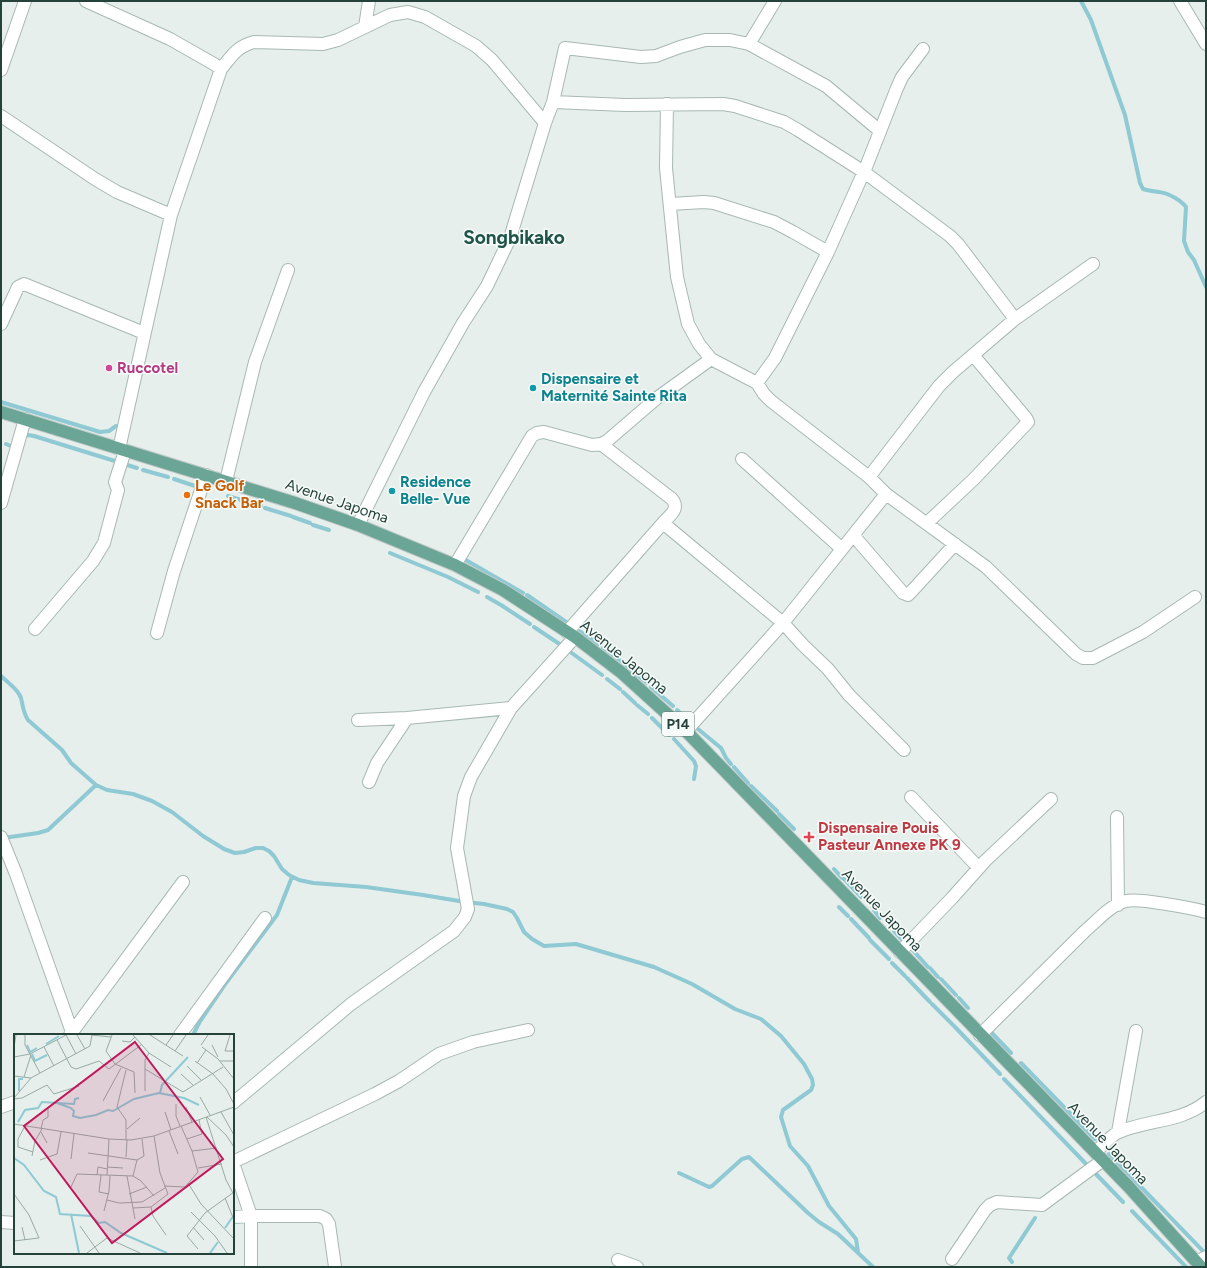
<svg xmlns="http://www.w3.org/2000/svg" width="1207" height="1268" font-family="Figtree,sans-serif">
<style>
.lines{fill:none;stroke-linecap:round;stroke-linejoin:round}
.stream{stroke:#8ec9d4;stroke-width:4}
.minor-casing{stroke:#a8b8b2;stroke-width:14}
.primary-casing{stroke:#c2cac8;stroke-width:14}
.minor{stroke:#fff;stroke-width:12}
.primary{stroke:#6aa596;stroke-width:12}
.hotel-dot{fill:#d1479c;stroke:#f7fbf9;stroke-width:1.5}
.culture-dot{fill:#0f9aa8;stroke:#f7fbf9;stroke-width:1.5}
.food-dot{fill:#e8710a;stroke:#f7fbf9;stroke-width:1.5}
.health-dot{fill:#e0444e;stroke:#f7fbf9;stroke-width:1.5}
.labels{text-anchor:middle;stroke-width:3;stroke-linejoin:round;paint-order:stroke}
.shield{fill:#f7fbf9;stroke:#637a73;stroke-width:1}
.shield-label{font-size:14px;font-weight:bold;fill:#24423a}
.hotel-label{font-size:15px;font-weight:bold;fill:#b23c85;stroke:#f7fbf9;text-anchor:start}
.culture-label{font-size:15px;font-weight:bold;fill:#0d838f;stroke:#f7fbf9;text-anchor:start}
.food-label{font-size:15px;font-weight:bold;fill:#c56008;stroke:#f7fbf9;text-anchor:start}
.street-label{font-size:15px;fill:#24423a;stroke:#f7fbf9}
.health-label{font-size:15px;font-weight:bold;fill:#be3a42;stroke:#f7fbf9;text-anchor:start}
.district-label{font-size:19px;font-weight:bold;fill:#1f5548;stroke:#f7fbf9}
.inset-river{fill:none;stroke:#8ec9d4;stroke-width:2}
.inset-road{fill:none;stroke:#98aaa4;stroke-width:1}
.view{fill:#c2185b;fill-opacity:0.15;stroke:#c2185b;stroke-width:2}
.inset-edge{fill:none;stroke:#24423a;stroke-width:2}
</style>
<rect width="100%" height="100%" fill="#e6efeb"/>
<g class="lines">
<!-- stream -->
<path class="stream" d="M1081 1 1091 20 1125 115 1140 183 1143 189C1149 191 1154 191 1159 192 1168 193 1181 200 1186 207L1184 241 1188 252 1194 260 1206 287
M1 402 100 432 109 431 116 426
M23 437 28 435 34 436 118 462
M6 444 13 447 12 449
M124 464 137 468
M143 470 168 477
M174 479 195 486
M228 496 261 506
M265 508 291 516
M293 517 310 523
M313 525 329 530
M390 553 448 577 478 592
M464 559 523 593
M527 595 569 624
M487 597 501 605 530 624
M534 627 561 645
M579 631 598 644
M603 648 621 661
M569 651 602 675
M623 663 647 683
M1 676C8 683 18 689 21 698 23 706 23 712 28 720L62 750 71 763 96 785 107 790 133 794 152 801 172 812 203 836 224 849 235 853 244 852 256 848H263L269 851 274 856 282 869 289 875 299 880 313 883 366 887 423 895 465 902 484 904 507 909 513 912 517 918 524 932 532 939 544 946 576 944 654 967 692 984 735 1009 761 1019 781 1036 804 1064 812 1079 813 1085 811 1090 783 1110 781 1117 790 1146 808 1166 829 1206 856 1239 858 1252
M607 679 620 689
M651 687 673 706
M623 692 635 703
M637 705 648 714
M677 710 687 719
M652 718 669 735
M698 729 721 748 726 758 731 764
M674 739 694 761 696 766 694 779
M734 767 748 783
M751 786 777 811
M779 814 794 829
M3 838 38 833 48 830 96 785
M834 869 842 878
M844 879 861 897
M839 907 848 916
M874 910 880 918
M851 919 869 938
M894 931 904 942
M870 940 889 959
M910 947 928 967
M892 963 905 976
M930 968 938 977
M907 978 930 1002
M941 979 956 995
M959 998 968 1008
M932 1004 954 1026
M955 1027 1000 1074
M989 1030 1011 1053
M193 1035 199 1023 226 983 277 915 292 877
M1021 1063 1095 1139
M1004 1079 1089 1167
M1109 1154 1206 1254
M679 1173 709 1187 712 1186 742 1159 749 1157 808 1213 819 1222 838 1234 873 1267
M1095 1173 1123 1202
M1132 1211 1186 1267
M1012 1262 1009 1258 1035 1218"/>
<!-- minor casing -->
<g class="minor-casing">
<path id="minor" d="M86 1 170 39 214 64 221 69
M1180 1 1206 44
M365 27 369 1
M749 44 775 1
M1 70 25 1
M553 102 625 105 723 104 735 106 784 122 798 130 864 172 950 236 958 244 1015 319
M667 104 666 168 677 277 688 324 699 344 711 359 757 383 764 394 771 401 869 477 886 494 986 567 1076 654 1083 658H1093L1143 632 1195 597
M1 116 95 179 117 192 171 215
M670 204 704 202 714 203 774 222 793 232 828 252
M1 324 18 287 24 284 144 333
M757 383 775 358 828 252 866 167 897 88 902 77 923 49
M119 449 171 215 221 69C232 56 236 47 254 42L323 44 338 40 390 15 408 12 425 17 476 46 492 60 545 123
M742 459 842 549
M869 477 939 386 953 372 1015 319 1093 264
M226 481 255 362 288 270
M1 503 25 419
M663 523 783 623 803 645 828 669 849 695 904 750
M927 523 974 479 1028 422 1026 418 973 355
M358 525 424 392 463 323 487 286 510 238 545 123 553 102 565 48 641 57 656 56 680 47 705 40H730L749 44 826 86 880 131
M853 535 903 593 908 595 911 592 955 544
M455 565 532 436 537 433 544 432 592 445 601 444 607 441 657 398 711 359
M35 629 93 561 104 543 118 490 115 482 125 451
M567 632 663 523C670 515 680 509 672 499L601 444
M157 633 174 571 206 475
M358 720 407 718 511 708
M686 731 783 623 886 494
M369 782 377 763 407 718
M911 797 978 867
M1117 817 1118 905
M1 837 16 874 72 1032
M900 952 952 898 985 861 1051 799
M70 1035 183 882
M180 1035 265 918
M980 1035 1085 931C1097 921 1110 905 1126 901 1138 898 1192 908 1206 912
M233 1103 351 1004 454 931 465 917 468 909 457 848 464 796 471 777 511 708 575 637
M1 1107 15 1102
M1118 1132 1136 1031
M1096 1152C1102 1146 1111 1135 1119 1132 1147 1120 1182 1122 1206 1102
M233 1162 375 1094 399 1081 439 1054 473 1042 528 1030
M233 1163 251 1216V1267
M233 1217 251 1216H320L326 1219 329 1224 335 1267
M1 1222 15 1223
M952 1259 985 1210 990 1205 997 1202 1042 1205 1103 1160
M618 1260 637 1267
M1196 1262 1206 1257"/>
</g>
<!-- primary casing -->
<g class="primary-casing">
<path id="primary" d="M1 412 295 503 358 525 455 565 503 590 575 637 622 673 686 731 1128 1186 1201 1267"/>
</g>
<!-- minor -->
<use href="#minor" class="minor"/>
<!-- primary -->
<use href="#primary" class="primary"/>
</g>
<!-- markers -->
<circle class="hotel-dot" cx="109" cy="368" r="4"/>
<g class="culture-dot">
<circle cx="533" cy="388" r="4"/>
<circle cx="392" cy="491" r="4"/>
</g>
<circle class="food-dot" cx="187" cy="495" r="4"/>
<path class="health-dot" d="M807 831h4v4h4v4h-4v4h-4v-4h-4v-4h4z"/>
<g class="labels">
<!-- shield labels -->
<rect class="shield" x="662" y="712" width="32" height="24" rx="3"/>
<g class="shield-label">
<text x="678" y="729">P14</text>
</g>
<!-- hotel labels -->
<g class="hotel-label">
<text x="117" y="373">Ruccotel</text>
</g>
<!-- culture labels -->
<g class="culture-label">
<text x="541" y="384">Dispensaire et<tspan x="541" dy="17">Maternité Sainte Rita</tspan></text>
<text x="400" y="487">Residence<tspan x="400" dy="17">Belle- Vue</tspan></text>
</g>
<!-- food labels -->
<g class="food-label">
<text x="195" y="491">Le Golf<tspan x="195" dy="17">Snack Bar</tspan></text>
</g>
<!-- street labels -->
<g class="street-label">
<text transform="translate(337 501) rotate(19)" y="5">Avenue Japoma</text>
<text transform="translate(624 657) rotate(39)" y="5">Avenue Japoma</text>
<text transform="translate(882 910) rotate(46)" y="5">Avenue Japoma</text>
<text transform="translate(1108 1143) rotate(46)" y="5">Avenue Japoma</text>
</g>
<!-- health labels -->
<g class="health-label">
<text x="818" y="833">Dispensaire Pouis<tspan x="818" dy="17">Pasteur Annexe PK 9</tspan></text>
</g>
<!-- district labels -->
<g class="district-label">
<text x="514" y="244">Songbikako</text>
</g>
</g>
<!-- overview -->
<g transform="translate(14 1034)">
<rect width="220" height="220" fill="#e6efeb"/>
<path class="inset-river" d="M32 10 45 2M13 11 16 18 23 14M18 20 21 27 33 21M5 57V45H9M146 59 148 51 174 23M43 69 57 74 60 77 59 82 66 84 82 81 94 76 99 77 120 65 145 59 170 64 185 71M4 88 11 76 24 74 28 68 60 70 61 65 65 64M0 124 10 131 30 157 42 163 46 180 77 182 85 189 91 188 107 199 153 219M57 180 65 219M211 194 220 181M196 219 204 208"/>
<path class="inset-road" d="M11 1V11L26 39 76 12 78 1M52 1 62 20M63 1 71 15M77 1 97 3M98 1 92 17 101 30 120 38 121 59M119 1 135 19 157 33M136 1 169 22M216 1 211 17H220M43 6 57 33 62 35 85 27 95 35 127 11M108 7 116 8 121 3M152 11 159 1M187 11 194 1M198 11 204 23M0 13 2 1M30 13 40 32M188 13 204 25 220 45M161 17 172 1M0 23 16 20 52 1M181 27 199 40M206 27H220M183 29 192 16M173 32 188 47M131 35 169 58 209 33M167 40 179 51M199 40 212 55 220 70M0 42 17 44M10 43 17 21M131 57V26L135 19M186 63 196 81M0 64 17 44 26 39M0 65 8 64 33 51 40 60 65 52M89 67 107 34M162 70V82L166 92M172 73 178 88M151 78 157 96M207 78 220 101M192 83 212 146 220 161M193 83 212 101 220 113M0 90 95 105 117 106 140 102 220 73M11 92 4 105V113L19 118M27 95 29 86 34 83V75M113 95 126 84M155 97 164 120M27 98 33 109M173 105 188 100 185 86M112 106V86L103 73 112 36M178 117 203 114M74 119 123 126M18 122 21 107 28 95M112 123 113 106M57 125 60 100M26 126 43 120 47 98M93 133 109 134M184 134 208 130M83 141 84 133 93 135M87 141 85 158 95 160M93 141 95 105M113 142 121 185M119 142 123 126 130 122 128 105M174 149 187 170 220 205M150 152 171 153 184 138 178 117 167 92M57 153 63 140 119 142 127 147 140 162M0 160 15 181 25 204 0 207M115 160 133 153M211 164 220 186M93 166 105 169 128 168 151 154M137 173 139 182 152 201M119 174 137 173 154 160 146 139 140 102M90 177 95 157 96 142M177 178 201 202 213 219M66 192 85 219M8 193 11 206M179 193 190 206M184 215 173 202 191 179 220 158M73 219 93 204 126 219"/>
<path class="view" d="M121 8 209 125 98 209 10 92Z"/>
<rect width="220" height="220" class="inset-edge"/>
</g>
<!-- border -->
<rect width="1207" height="1268" fill="none" stroke="#24423a" stroke-width="4"/>
</svg>
